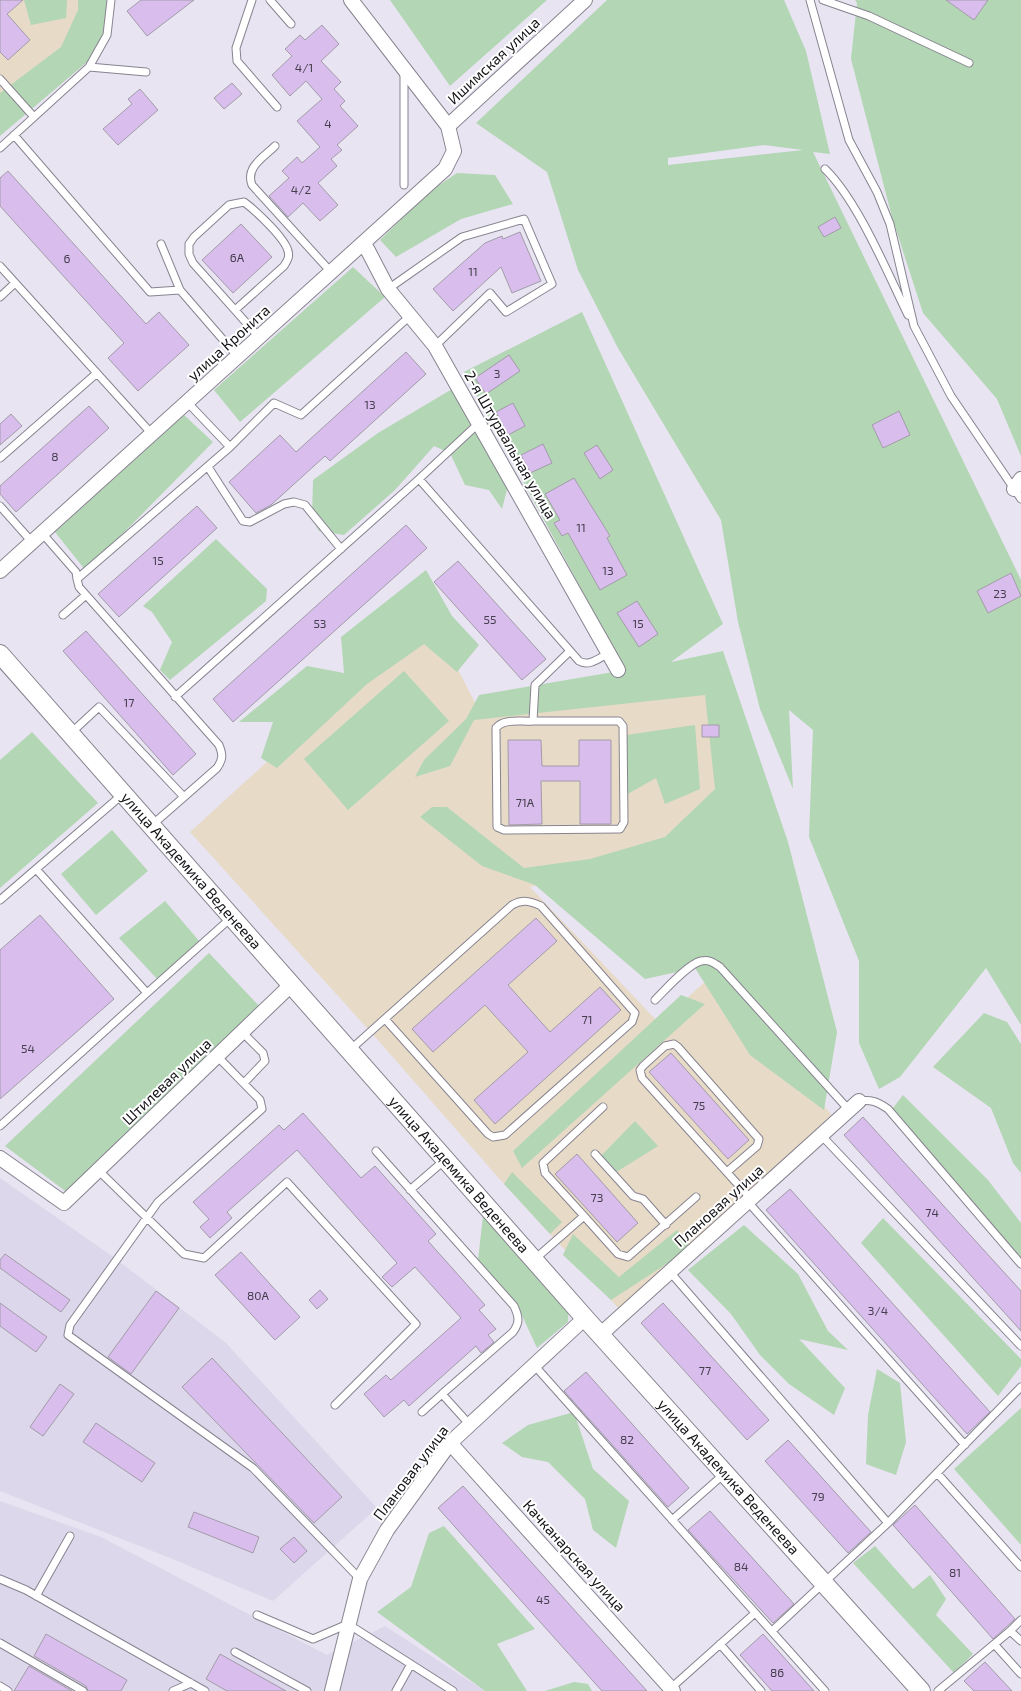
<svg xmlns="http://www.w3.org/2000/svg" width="1021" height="1691" font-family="'Exo 2',sans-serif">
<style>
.built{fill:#ddd7eb}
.education{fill:#e7dbc7}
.green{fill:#b3d6b5;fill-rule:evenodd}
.building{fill:#d8bded;stroke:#a29ca8}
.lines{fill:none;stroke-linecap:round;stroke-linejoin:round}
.service-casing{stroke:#87838f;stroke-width:9}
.minor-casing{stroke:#87838f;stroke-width:16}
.tertiary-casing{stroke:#87838f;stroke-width:20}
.service{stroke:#fff;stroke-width:7}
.minor{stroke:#fff;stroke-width:14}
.tertiary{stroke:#fff;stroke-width:18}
.labels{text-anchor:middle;stroke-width:4;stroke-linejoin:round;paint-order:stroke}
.number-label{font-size:12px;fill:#443d4c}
.street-label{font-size:15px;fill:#131216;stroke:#fff}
</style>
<rect width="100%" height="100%" fill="#e8e4f1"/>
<!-- built -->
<path class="built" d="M0 1178 112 1256 226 1343 377 1508 273 1601 170 1558 0 1491Z
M0 1501 101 1537 327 1655 385 1626 485 1691H0Z"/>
<!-- education -->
<path class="education" d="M0 0H104L0 128Z
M417 625 455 664 483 718 714 679 774 831 530 887 659 1023 707 980 832 1115 620 1310 495 1174 376 1038 190 832Z"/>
<!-- green -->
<path class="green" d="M24 0H67L66 18 31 25Z
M78 0H109L100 51 0 136V93L61 47 78 10Z
M390 0H547L450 86Z
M607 0H784L806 51 830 154 813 152 1021 580V1025L986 968 900 1077 879 1089 859 1043V961L809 837 813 730 789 710 793 789 760 709 738 622 721 520 618 348 578 270 547 172 476 123ZM764 145 803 150 668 165V158Z
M855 0H1021V456L997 399 923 313 892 217 851 59 857 3Z
M457 173 495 175 513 204 461 219 396 257 380 240 429 192Z
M353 267 385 297 240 422 214 390Z
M582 312 723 624 671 662 723 651 788 842 837 1032 824 1110 750 1055 695 968 645 979 535 885 482 866 420 817 432 807H447L524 868 590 859 665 837 715 789 705 695 474 720 450 766 415 777 424 760 466 719 479 695 625 670 464 372Z
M464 382 509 482 502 509 489 490 465 485 450 453 434 446 395 490 344 535 319 531 312 519 313 480 378 433Z
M184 415 213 442 86 571 55 532Z
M216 539 267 589 266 601 170 680 160 670 172 642 152 612 143 606Z
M426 570 452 616 479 645 457 672 424 644 367 684 277 768 261 758 273 722H239L307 666 344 673 341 637Z
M404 671 449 721 348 810 304 759Z
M695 725 700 789 665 804 656 778 626 795V735Z
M32 732 98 803 0 888V760Z
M112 830 148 871 96 915 61 874Z
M165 901 200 942 159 981 119 938Z
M209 953 261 1008 68 1193 5 1146Z
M681 995 705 1004 522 1168 513 1151Z
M984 1013 1007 1022 1021 1044V1173L1013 1163 991 1108 933 1067Z
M903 1095 988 1180 1021 1223V1257L890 1112Z
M635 1121 658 1146 610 1176 596 1161Z
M512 1172 562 1222 550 1234 504 1184Z
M483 1216 569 1299 568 1322 537 1348 520 1311 478 1260Z
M883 1218 1021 1359V1366L998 1396 861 1243Z
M744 1225 798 1274 828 1331 848 1350 799 1339 845 1388 834 1415 789 1384 760 1355 731 1314 688 1270Z
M677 1230 691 1248 611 1300 563 1255 573 1234 619 1277Z
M877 1369 900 1383 906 1442 896 1475 866 1464 868 1415Z
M1021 1408V1545L954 1469Z
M574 1412 593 1469 629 1501 616 1548 593 1530 585 1499 548 1462 522 1457 502 1443 528 1425Z
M444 1526 535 1629 497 1644 527 1691H485L377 1612 411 1587 429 1533Z
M875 1546 913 1589 930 1575 946 1599 936 1615 973 1654 954 1673 853 1563Z
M574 1682 588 1684 592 1691H545Z"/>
<!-- building -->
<path class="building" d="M0 0H23L7 14 30 40 8 60 0 52Z
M141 0H194L147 36 127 11Z
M946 0H988L974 20Z
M322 25 339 44 321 61 341 82 334 89 345 101 340 106 358 126 337 145 342 150 331 159 337 166 318 183 338 205 320 221 303 203 288 217 269 196 289 178 282 171 297 157 302 163 320 147 297 121 322 99 306 81 290 96 272 75 292 56 285 49 300 35 305 40Z
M232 83 242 94 224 109 214 98Z
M140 89 158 110 118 145 103 129 132 104 128 99Z
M8 171 146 324 159 312 189 345 138 391 108 358 124 343 0 206V178Z
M835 217 841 228 824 237 818 227Z
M241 224 272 257 233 293 202 260Z
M520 232 541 281 512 293 501 267 453 311 433 289 485 243 502 236 503 239Z
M406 352 426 374 330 461 325 456 271 505 256 513 229 482 280 435 296 452Z
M509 355 520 371 486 394 475 378Z
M513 403 525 426 508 435 496 412Z
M89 406 109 428 16 512 0 494V486Z
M899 411 910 435 883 448 872 425Z
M11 414 22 426 0 445V424Z
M543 444 552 463 530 473 521 455Z
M597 445 613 470 600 479 584 453Z
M574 478 610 536 607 538 627 575 600 590 568 533 562 536 554 523 560 520 545 494Z
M197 506 217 528 119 617 98 594Z
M406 525 427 548 233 722 213 699Z
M458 561 546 659 522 680 434 582Z
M1011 573 1021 596 988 613 977 591Z
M637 601 658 634 639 647 617 613Z
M86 631 196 754 173 775 63 651Z
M702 725H719V737H702Z
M508 740H541L542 766H579V740H611V824H580V781H541L542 824 509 825Z
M40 915 114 999 0 1099V950Z
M536 918 557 941 508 985 550 1032 600 987 621 1010 495 1124 474 1100 528 1052 485 1005 433 1052 412 1029Z
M671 1053 749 1140 728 1159 649 1072Z
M303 1113 361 1178 375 1166 436 1234 428 1241 485 1305 479 1310 496 1329 488 1335 494 1342 481 1353 476 1346 409 1406 404 1400 384 1417 364 1394 386 1375 391 1380 461 1318 415 1267 392 1287 382 1277 397 1263 297 1150 227 1212 232 1218 210 1238 200 1227 209 1219 193 1202 279 1125 284 1130Z
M863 1117 1021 1291V1331L844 1135Z
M577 1154 638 1223 617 1242 555 1174Z
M790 1189 990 1412 967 1434 766 1210Z
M241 1252 300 1317 275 1340 215 1275Z
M5 1254 70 1300 61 1312 0 1268V1260Z
M320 1290 328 1299 317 1309 309 1300Z
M156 1291 179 1308 131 1374 108 1357Z
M0 1303 47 1337 36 1352 0 1326Z
M663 1303 769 1420 747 1440 641 1323Z
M212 1358 342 1497 314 1523 182 1387Z
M586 1372 689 1488 668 1507 564 1391Z
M60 1384 74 1394 43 1436 30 1427Z
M96 1423 155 1463 142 1482 83 1442Z
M788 1440 871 1532 848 1553 765 1461Z
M463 1486 647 1691H602L438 1508Z
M915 1505 1015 1619 993 1639 893 1525Z
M710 1511 794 1604 773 1623 688 1530Z
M194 1512 259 1537 253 1553 188 1527Z
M294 1537 307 1551 294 1563 280 1549Z
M46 1634 127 1680 121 1691H88L86 1686 34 1656Z
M763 1634 814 1691H772L740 1655Z
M220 1654 286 1691H227L206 1679Z
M985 1662 1012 1691H974L964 1681Z
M29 1666 72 1691H14Z"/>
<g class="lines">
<!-- service casing -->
<g class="service-casing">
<path id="service" d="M252 0 236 48 237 61 277 107
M270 0 291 24
M810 0 849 140 877 192 890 224 914 326 951 396 1021 499
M823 0 869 16 969 63
M89 67 107 35 111 0
M404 72V185
M0 79 34 117
M14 135 150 292 180 290
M275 146C264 157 245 167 252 185L331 272
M0 148 89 67 146 72
M825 169C858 201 887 272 908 315
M161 244 180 290 238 357
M0 266 152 434
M388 289 462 237 524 219 552 284 506 312 490 293 435 346
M0 297 15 283
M235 310 284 266C287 261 290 257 288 251 285 238 255 210 244 202L229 205 194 237 189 244V254L193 263 259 337
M187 402 230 447
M0 458 97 373
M208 467 243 521 250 522 284 504 294 502 305 505 341 549
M419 479 479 423
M0 506 32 542
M42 533 76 572 77 579 230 447 274 403 301 415 411 315
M77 579 79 587 219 745C223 755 223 759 217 768L152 825
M63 615 86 595
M175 697 419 479 579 661C589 667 599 658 609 653
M533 721H619L623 726 624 822 620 829 504 830 497 827 496 728C504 718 521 722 533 721L535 685 570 651
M71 733 99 707 184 797
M36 869 147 993 232 917
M0 900 123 794
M655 1000C665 990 688 964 701 961 709 959 714 963 720 967L849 1110
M242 1032 263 1053 265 1061 244 1083
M350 1050C404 1002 458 954 512 905 523 899 530 901 541 906L635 1013 632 1022 505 1135 493 1137 488 1134 385 1019
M217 1056 260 1100 262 1109 158 1202 70 1325 68 1335 253 1468 360 1579
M859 1101C871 1099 878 1102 888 1109L1021 1264
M0 1126 147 993
M821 1135 1021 1346
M376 1151 514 1306C519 1317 520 1322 513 1332L442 1394 470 1425
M595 1154 633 1196 643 1199 666 1225
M98 1170 184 1254 204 1258 287 1182 416 1324 335 1405
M727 1172 757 1146 759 1139 678 1047 674 1044 665 1046 643 1066 640 1070 642 1078 751 1199
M410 1190 446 1159
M748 1202 965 1445
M584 1216 545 1173 543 1163 603 1107
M535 1259 584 1216 618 1254 628 1257 696 1197
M670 1272 888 1523
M534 1365 825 1691
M422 1412 442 1394
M937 1473 1021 1567
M672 1520 724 1474
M0 1579 26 1590 205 1691
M36 1596 70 1536
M257 1615 313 1639 348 1624 453 1691
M772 1631 888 1523 1021 1387
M1010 1631 1021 1620
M0 1643 83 1691
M720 1644 761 1691
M995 1645 1021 1674
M235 1652 307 1691
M0 1686 8 1691
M671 1688 755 1613
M173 1691 191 1683
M396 1691 411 1664
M938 1691 1010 1631 1021 1641"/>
</g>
<!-- minor casing -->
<g class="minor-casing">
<path id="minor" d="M448 126 585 0
M364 243 388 289 435 346 618 670
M1014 489 1021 479
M0 571 445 169 454 151 448 126 351 0
M0 1158 64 1203 292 984
M601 1334 859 1101
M450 1443 673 1691
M332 1691 360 1579 387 1530 450 1443 585 1318"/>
</g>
<!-- tertiary casing -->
<g class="tertiary-casing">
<g id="tertiary">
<path id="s1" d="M0 654 585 1318 921 1691"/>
</g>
</g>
<!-- service -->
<use href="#service" class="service"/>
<!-- minor -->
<use href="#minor" class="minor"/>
<!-- tertiary -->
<use href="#tertiary" class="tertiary"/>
</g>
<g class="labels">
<!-- number labels -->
<g class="number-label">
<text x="304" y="72">4/1</text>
<text x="328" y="128">4</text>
<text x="301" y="194">4/2</text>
<text x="237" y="262">6А</text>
<text x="67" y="263">6</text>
<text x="473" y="276">11</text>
<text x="497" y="378">3</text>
<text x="370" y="409">13</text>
<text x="55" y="461">8</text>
<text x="581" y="532">11</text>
<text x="158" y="565">15</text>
<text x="608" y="575">13</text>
<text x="1000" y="598">23</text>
<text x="490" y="624">55</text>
<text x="320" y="628">53</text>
<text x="638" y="628">15</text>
<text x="129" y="707">17</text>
<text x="525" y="807">71А</text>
<text x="587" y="1024">71</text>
<text x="28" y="1053">54</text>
<text x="699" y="1110">75</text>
<text x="597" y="1202">73</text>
<text x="932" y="1217">74</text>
<text x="258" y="1300">80А</text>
<text x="878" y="1315">3/4</text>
<text x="705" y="1375">77</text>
<text x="627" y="1444">82</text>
<text x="818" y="1501">79</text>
<text x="741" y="1571">84</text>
<text x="955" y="1577">81</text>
<text x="543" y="1604">45</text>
<text x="777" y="1677">86</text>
</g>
<!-- street labels -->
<g class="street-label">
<text transform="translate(494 61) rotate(-43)" y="5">Ишимская улица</text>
<text transform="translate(229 343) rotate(-42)" y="5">улица Кронита</text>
<text transform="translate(510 445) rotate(60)" y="5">2-я Штурвальная улица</text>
<text dy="5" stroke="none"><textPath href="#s1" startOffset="289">улица Академика Веденеева</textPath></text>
<text transform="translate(167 1082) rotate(-44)" y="5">Штилевая улица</text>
<text dy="5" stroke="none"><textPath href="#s1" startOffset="694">улица Академика Веденеева</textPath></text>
<text transform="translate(719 1206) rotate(-42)" y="5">Плановая улица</text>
<text transform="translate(411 1473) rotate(-53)" y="5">Плановая улица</text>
<text dy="5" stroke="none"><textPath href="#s1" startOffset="1099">улица Академика Веденеева</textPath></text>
<text transform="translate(574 1556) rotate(48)" y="5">Качканарская улица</text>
</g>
</g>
</svg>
